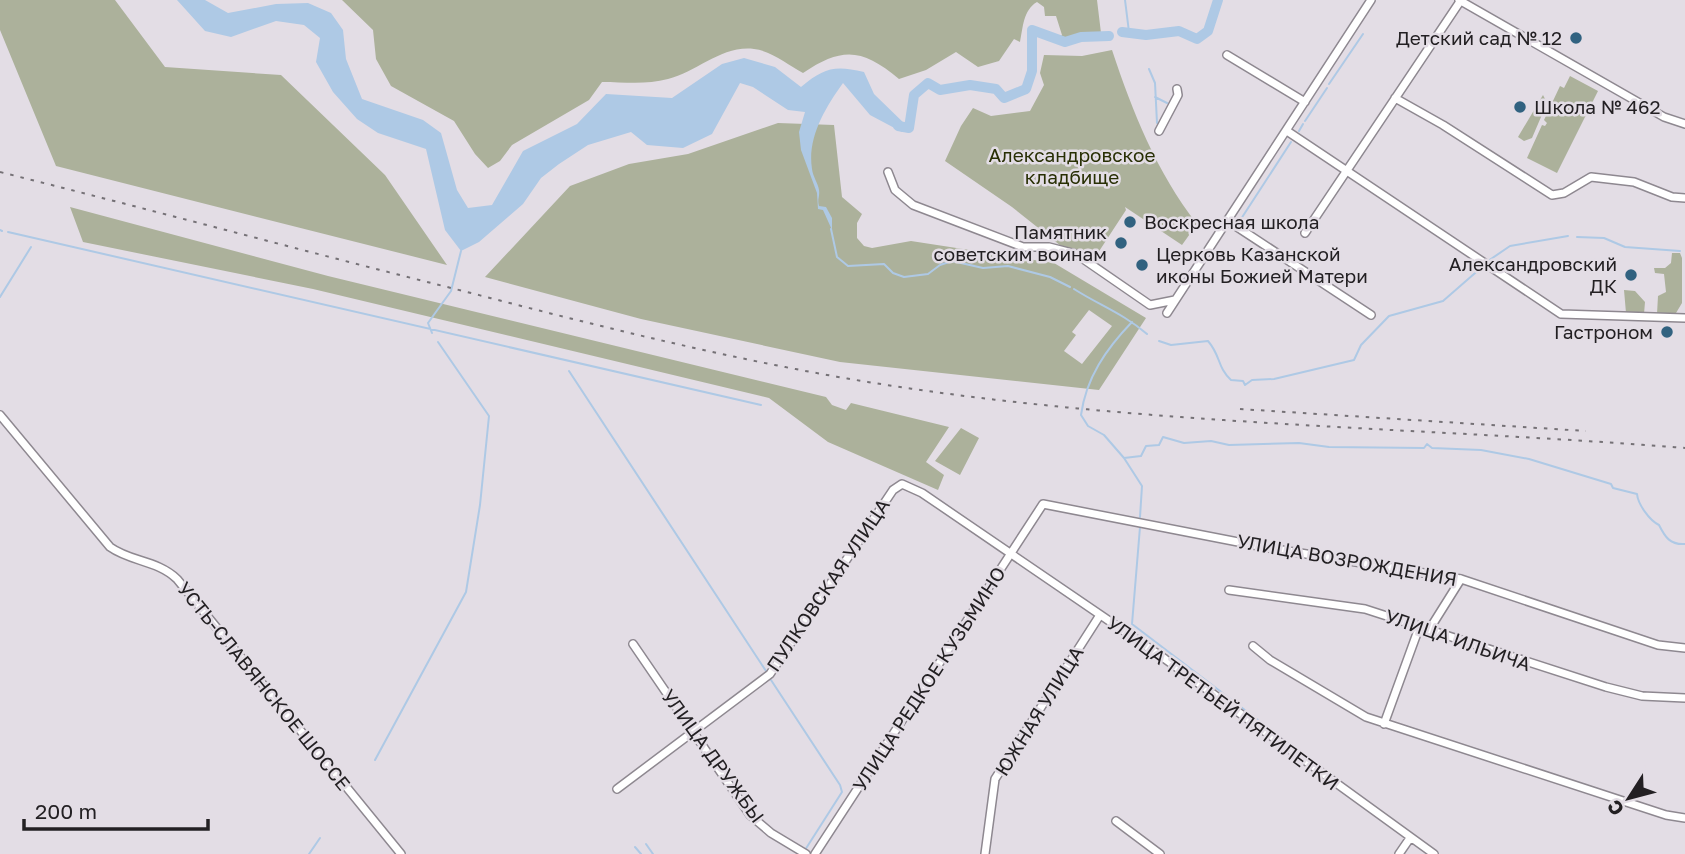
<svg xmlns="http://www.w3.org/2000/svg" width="1685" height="854" font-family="'Golos Text',sans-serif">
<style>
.green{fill:#acb19b;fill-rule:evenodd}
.water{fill:#aec9e5}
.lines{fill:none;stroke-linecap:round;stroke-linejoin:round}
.stream{stroke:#aec9e5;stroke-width:2}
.river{stroke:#aec9e5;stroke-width:10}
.minor-casing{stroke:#8e8890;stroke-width:10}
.minor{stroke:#fff;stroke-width:7}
.rail{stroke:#757176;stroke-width:2;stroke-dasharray:3.5 7;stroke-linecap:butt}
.poi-dot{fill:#316280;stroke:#e3dde5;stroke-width:2.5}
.labels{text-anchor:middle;stroke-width:5;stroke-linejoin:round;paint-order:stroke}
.poi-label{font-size:19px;fill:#232023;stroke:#e3dde5;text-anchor:end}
.park-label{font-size:19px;fill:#282f04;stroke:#e3dde5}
.street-label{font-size:19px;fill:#232023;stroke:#e3dde5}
</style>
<rect width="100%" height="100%" fill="#e3dde5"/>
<!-- green -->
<path class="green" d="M0 0H115L165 67 281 75 385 175 447 265 56 166 0 30Z
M342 0H1097L1101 33 1058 39 1062 35 1056 16H1045L1044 7 1037 2C1023 10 1023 28 1020 42L1014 39 999 61 978 67 956 52 926 70 899 79C863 49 843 46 803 73 788 65 772 51 754 49 722 45 697 72 668 79 646 85 624 82 602 82L589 100 512 145 500 161 488 168 475 154 454 121 391 86 376 59 373 30Z
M1112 50C1133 113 1156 171 1197 224L1182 245 1125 207 1126 210 1094 259 1061 246 1012 207 945 161 961 126 973 108 991 116 1030 111 1044 85 1040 73 1044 55 1082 56Z
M1570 76 1598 91 1557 173 1527 158 1542 125 1545 126 1547 123 1544 120 1560 86 1564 88Z
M1543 95 1547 103 1532 138 1524 141 1518 137Z
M778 123 834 125 842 197 862 214 857 223V238L864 246 872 248 911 241 1054 263 1146 318 1099 390 840 362 641 319 485 277 570 186 629 164 688 154ZM1089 310 1112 326 1082 364 1064 351 1076 335 1072 332Z
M70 207 328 276 826 397 832 405 846 410 851 403 949 427 926 462 944 475 938 490 828 442 769 398 313 289 83 242Z
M1672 253H1680L1682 258V303L1676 313 1657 314 1658 296 1666 292 1664 274 1655 273 1654 268H1665L1671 263Z
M1624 290 1635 291 1645 302 1644 314 1626 313Z
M961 428 979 438 960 475 935 461Z"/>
<!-- water -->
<path class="water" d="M177 0H205L228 13 276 4 308 3 331 13 343 30 346 59 362 99 423 120 441 133 457 190 468 208 492 205 523 151 577 124 606 94 672 98 722 64 744 58 775 67 801 87C824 68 834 65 864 72L874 94 909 128 902 132 870 115 843 83C825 108 807 138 812 169 813 177 818 183 819 190 820 197 817 199 819 206L826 207 832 218V230L823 210 818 209 817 193 801 150 799 132 805 112 788 110 753 87 740 83 712 134 683 148 647 145 631 132 588 145 559 164 541 178 523 204 479 242 461 251 445 230 426 149 378 133 357 119 333 92 316 62 320 38 304 25 276 21 231 37 205 31Z"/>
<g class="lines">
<!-- stream -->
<path class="stream" d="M1125 0 1129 32
M1149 69 1155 83 1157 123
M1329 84 1363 34
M1155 97 1167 103
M1305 121 1327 88
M1299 131 1303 124
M1239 222 1291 142
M831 229 837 257 848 266 884 264 893 273 904 277 928 274 940 265 952 261 983 268 1008 266 1050 277 1070 287
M0 230 2 231
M8 232 761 405
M1577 237 1604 238 1625 247 1680 251
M1488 261 1510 246 1568 236
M1074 289C1099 305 1124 314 1147 334
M0 297 31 247
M1132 322C1106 349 1086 378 1081 415L1088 426 1104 435 1124 458 1141 456 1146 446 1159 445 1163 437 1184 443 1211 441 1229 445 1299 443 1329 447 1424 448 1427 444 1432 448 1481 450 1529 459 1611 484 1613 488 1637 494C1638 504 1649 520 1659 525 1665 537 1670 545 1685 544
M432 333 428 323 451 291 461 251
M1159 341 1171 345 1208 341C1221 356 1217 367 1231 380L1243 381 1245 385 1252 380 1274 379 1354 360 1361 345 1389 316 1443 301 1482 267
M569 371 766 671
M1124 458 1142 486 1140 517
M1140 527 1132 624 1258 720
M771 680 840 785 842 792 805 850
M375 760 466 592 480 505 489 416 438 342
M646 844 653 854
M635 847 641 854
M309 854 320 838"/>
<!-- river -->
<path class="river" d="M1122 32 1146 35 1179 31 1197 39 1208 31 1218 0
M898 126 909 128 914 95 928 83 940 90 970 85 996 89 1004 98 1026 89 1032 71V30L1065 42 1081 37 1109 36"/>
<!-- minor casing -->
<g class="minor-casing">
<path id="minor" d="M1459 0 1664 117 1685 124
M1227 55 1305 102
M1395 98 1443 125 1552 195 1564 193 1591 177 1634 182 1672 197 1685 198
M1159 131 1178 95 1177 89
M1287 131 1561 314 1685 318
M888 172 895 190 913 205 1023 247H1049L1076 254 1150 305 1175 300
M1228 221 1371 315
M1305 233 1461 0
M1167 313 1371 0
M0 415 110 547C131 562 157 560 177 579L401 854
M1229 590 1365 609 1606 687 1642 696 1685 698
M1429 630 1461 579
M633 644 750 815 771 833 806 854
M1253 646 1270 660 1366 717 1666 815 1685 818
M1384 724 1420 625
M617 789 770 674 893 490 902 484 922 493 1165 659 1434 854
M1116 821 1160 854
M815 854 1043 504 1269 548 1461 579 1658 645 1685 648
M985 854 995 779 1100 615
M1399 854 1410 838"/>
</g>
<!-- minor -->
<use href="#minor" class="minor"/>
<!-- rail -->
<path class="rail" d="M0 172C156 211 311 253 467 292 606 328 745 363 887 385 1151 426 1419 427 1685 448
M1240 409 1586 431"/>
</g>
<!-- markers -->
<g class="poi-dot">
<circle cx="1576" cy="38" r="7"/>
<circle cx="1520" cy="107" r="7"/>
<circle cx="1130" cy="222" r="7"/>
<circle cx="1121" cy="243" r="7"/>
<circle cx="1142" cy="265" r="7"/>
<circle cx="1631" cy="275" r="7"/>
<circle cx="1667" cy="332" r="7"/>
</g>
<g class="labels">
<!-- poi labels -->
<g class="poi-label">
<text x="1562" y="45">Детский сад № 12</text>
<text x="1534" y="114" text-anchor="start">Школа № 462</text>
<text x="1144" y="229" text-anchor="start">Воскресная школа</text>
<text x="1107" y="239">Памятник<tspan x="1107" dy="22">советским воинам</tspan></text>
<text x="1156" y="261" text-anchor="start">Церковь Казанской<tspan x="1156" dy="22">иконы Божией Матери</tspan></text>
<text x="1617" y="271">Александровский<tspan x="1617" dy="22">ДК</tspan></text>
<text x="1653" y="339">Гастроном</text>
</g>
<!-- park labels -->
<g class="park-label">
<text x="1072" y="162">Александровское<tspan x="1072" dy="22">кладбище</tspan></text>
</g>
<!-- street labels -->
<g class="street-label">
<text transform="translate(1347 560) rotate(10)" y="7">УЛИЦА ВОЗРОЖДЕНИЯ</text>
<text transform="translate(828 585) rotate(-56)" y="7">ПУЛКОВСКАЯ УЛИЦА</text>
<text transform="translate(1458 640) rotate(19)" y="7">УЛИЦА ИЛЬИЧА</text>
<text transform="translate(929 679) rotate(-57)" y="7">УЛИЦА РЕДКОЕ КУЗЬМИНО</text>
<text transform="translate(264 686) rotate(51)" y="7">УСТЬ-СЛАВЯНСКОЕ ШОССЕ</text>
<text transform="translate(1223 703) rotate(36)" y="7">УЛИЦА ТРЕТЬЕЙ ПЯТИЛЕТКИ</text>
<text transform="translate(1039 711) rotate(-58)" y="7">ЮЖНАЯ УЛИЦА</text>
<text transform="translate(713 756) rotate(54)" y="7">УЛИЦА ДРУЖБЫ</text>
</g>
</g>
<!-- north arrow -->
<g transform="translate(1629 798) rotate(234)" stroke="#e3dde5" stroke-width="5" paint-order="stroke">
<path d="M0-5L12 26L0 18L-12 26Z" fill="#232023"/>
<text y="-10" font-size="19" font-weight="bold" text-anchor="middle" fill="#232023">С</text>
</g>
<!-- scale -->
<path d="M24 819v10h184v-10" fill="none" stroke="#232023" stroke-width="3.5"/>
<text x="35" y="819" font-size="21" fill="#232023" stroke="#e3dde5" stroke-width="5" paint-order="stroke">200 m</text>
</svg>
